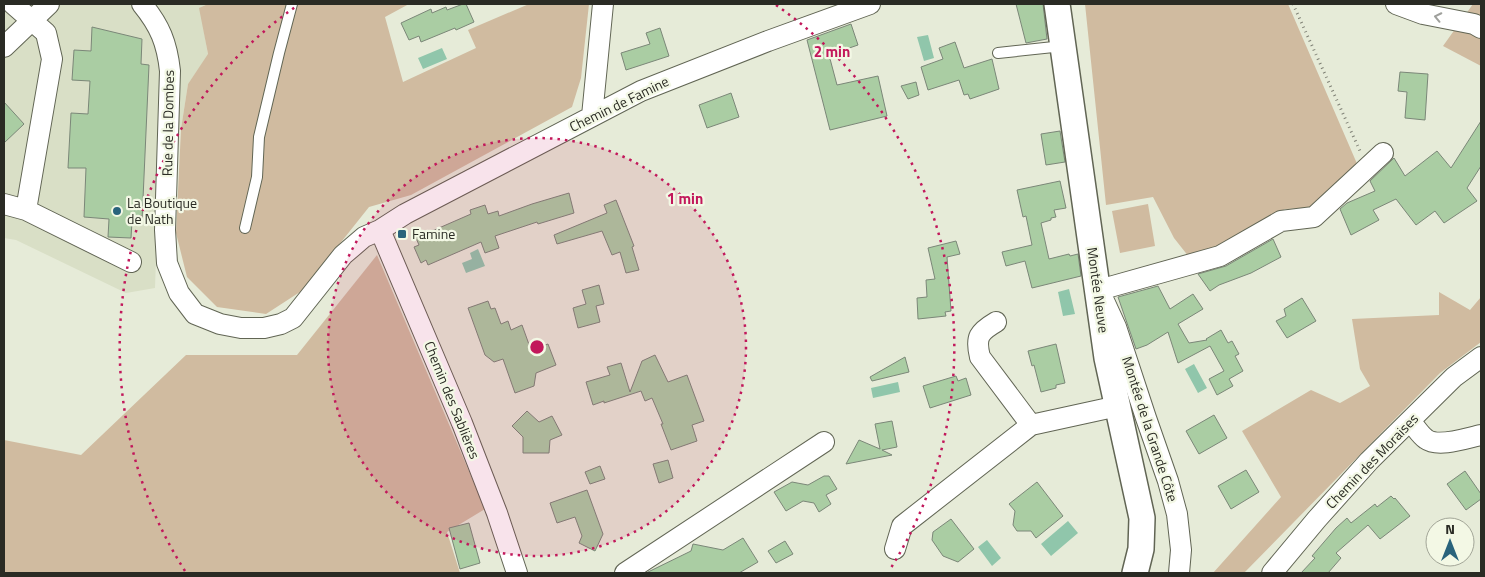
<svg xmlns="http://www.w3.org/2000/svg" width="1485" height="577" font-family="'Titillium Web',sans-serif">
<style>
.built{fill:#d9dfc6}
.green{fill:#d0bba0}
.water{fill:#90c6ab}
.building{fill:#aacda3;stroke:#7b8778}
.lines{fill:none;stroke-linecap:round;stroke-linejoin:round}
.service-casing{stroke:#616554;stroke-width:12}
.minor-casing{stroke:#616554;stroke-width:22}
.tertiary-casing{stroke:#616554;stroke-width:28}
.path{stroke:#818377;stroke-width:3;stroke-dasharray:1 4;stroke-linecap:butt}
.service{stroke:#fff;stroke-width:10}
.minor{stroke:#fff;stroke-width:20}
.tertiary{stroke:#fff;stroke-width:25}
.oneway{stroke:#9fa09c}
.ring{fill:none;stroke:#c2185b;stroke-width:2.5;stroke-dasharray:2.5 5}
.poi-dot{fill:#29637c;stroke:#f3f8e5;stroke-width:2}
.labels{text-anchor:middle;stroke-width:4.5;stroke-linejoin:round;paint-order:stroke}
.street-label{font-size:14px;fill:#2a2b24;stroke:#f3f8e5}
.poi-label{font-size:14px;fill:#2a2b24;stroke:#f3f8e5;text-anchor:start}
.centre{fill:#c2185b;stroke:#f3f8e5;stroke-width:2.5}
.ring-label{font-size:15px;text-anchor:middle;font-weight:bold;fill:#c2185b;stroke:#f3f8e5;stroke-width:4.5;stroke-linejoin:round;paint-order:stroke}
</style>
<rect width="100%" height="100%" fill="#e6ebd8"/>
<!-- built -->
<path class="built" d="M4 4H207L200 8 208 55 188 84 181 129 160 141 155 288 126 293 16 240 4 238Z"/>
<!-- green -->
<path class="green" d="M208 4H409L385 17 403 82 476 48 468 30 529 4H589L581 78 572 107 411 195 369 207 303 290 266 314 217 307 187 277 176 233 181 129 188 84 208 54 199 8Z
M1085 4H1288L1358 166 1312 208 1285 209 1225 245 1189 257 1174 238 1153 197 1106 205Z
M1473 4H1481V66L1443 46Z
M1148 204 1155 246 1120 253 1112 211Z
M377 255 485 509 447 532 460 573H4V440L81 455 186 355H297Z
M1439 292 1470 310 1481 297V342L1440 373 1244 573H1213L1281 497 1242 431 1311 390 1340 403 1370 386 1360 369 1352 319 1439 315Z"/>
<!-- water -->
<path class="water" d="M928 35 934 58 924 61 917 37Z
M442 48 447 59 423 69 418 58Z
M478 249 485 266 466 273 462 263 472 259 470 253Z
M1069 289 1075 314 1063 316 1058 292Z
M1194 364 1207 388 1198 393 1185 369Z
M898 382 900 392 873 398 871 388Z
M1068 521 1078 533 1051 556 1041 544Z
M987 540 1001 558 992 566 978 547Z"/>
<!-- building -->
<path class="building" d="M463 4H466L474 22 456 30 455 28 421 42 419 36 409 40 401 23 431 9 432 13 446 7 447 10Z
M1016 4H1043L1047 39 1026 43Z
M851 24 858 45 829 55 837 85 878 76 887 116 830 130 807 40Z
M92 27 142 39 141 64 149 65 142 221H132L131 238 108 237 109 219 84 217 86 168H68L71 113 88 114 90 81 72 80 74 50 91 51Z
M660 28 669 56 626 70 621 53 650 44 646 33Z
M955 42 964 68 992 59 999 89 970 99 968 94 964 95 959 80 928 90 921 67 943 59 939 48Z
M1400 72 1428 74 1425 120 1405 118 1407 92 1398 91Z
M916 82 919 95 908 99 901 86Z
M731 93 739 117 707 128 699 105Z
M4 102 24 124 4 143Z
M1481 121V166L1467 188 1477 201 1444 223 1435 211 1416 225 1396 199 1373 210 1379 220 1351 235 1340 209 1347 203 1375 191 1370 181 1394 158 1405 176 1437 151 1451 168Z
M1060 131 1065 162 1046 165 1041 134Z
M1060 181 1066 208 1054 210 1056 217 1051 218V220L1041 223 1049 259 1069 254 1070 256 1078 254 1081 276 1032 288 1025 261 1006 266 1002 252 1032 245 1026 216 1023 217 1017 190Z
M569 193 574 213 538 224 537 222 495 236 499 248 485 253 481 242 428 265 426 260 421 263 414 247 419 245 416 238 471 214 470 210 485 205 488 214 498 211 499 216 532 204Z
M616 200 634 246 632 247 639 270 626 273 620 252 612 255 602 231 557 244 554 235 607 213 604 205Z
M1273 239 1281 257 1251 273 1219 285 1210 291 1198 274 1226 266Z
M956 241 960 254 947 257 951 311 945 312 946 316 918 319 917 298 927 297 926 280 935 279 928 248Z
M599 285 604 304 596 306 600 322 578 328 573 308 586 304 582 290Z
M1158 286 1170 309 1193 294 1203 309 1178 324 1189 343 1207 340 1206 339 1221 330 1228 343 1232 341 1239 354 1235 356 1243 371 1229 379 1233 386 1217 395 1209 379 1224 371 1210 346 1178 363 1168 332 1147 345 1136 349 1118 297Z
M1302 298 1316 321 1287 338 1276 321 1286 316 1284 309Z
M488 301 491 309 495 308 501 324 508 321 511 330 522 325 531 350 548 344 556 365 536 373 534 386 515 393 503 359 494 362 485 355 468 308Z
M1056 344 1065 383 1056 385V388L1041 392 1034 365 1032 366 1028 351Z
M655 355 668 382 687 375 704 421 692 425 697 441 671 450 661 424H663L652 398 645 401 641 391 604 403V401L593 405 586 382 610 375 607 367 621 363 630 392 642 361Z
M905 357 909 372 872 381 870 377Z
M956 376 958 381 966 378 971 395 930 408 923 386Z
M527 411 539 422 552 416 562 435 550 440 549 453H523V437L512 426Z
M1214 415 1227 438 1199 454 1186 431Z
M892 421 897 447 882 450 892 455 846 464 859 440 880 449 875 424Z
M668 460 673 478 659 483 653 464Z
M600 466 605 479 590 484 585 472Z
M1246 470 1259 492 1231 509 1218 486Z
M1465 471 1481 494V499L1466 510 1447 484Z
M824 476H829L837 489 826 495 831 504 819 512 814 503 803 501 786 511 774 492 792 482 808 485Z
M1037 482 1063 516 1036 538 1031 531H1017L1013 525 1015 511 1009 504Z
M587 490 603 534 595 551 579 543 582 536 575 517 557 523 550 503Z
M1391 496 1394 499 1395 498 1410 516 1380 539 1368 525 1336 553 1341 558 1328 573H1301L1315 558 1312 556 1336 528 1347 518 1351 523 1375 504 1377 507Z
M951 519 974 549 958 562 943 556 932 540 933 532Z
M469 523 480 563 460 569 449 528Z
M743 538 758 562 739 573H646L691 551 693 544 723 550Z
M785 541 793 554 776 563 768 551Z"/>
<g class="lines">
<!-- service casing -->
<g class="service-casing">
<path id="service" d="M998 53 1063 46
M245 228 257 177 259 137 279 53 292 4"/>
</g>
<!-- minor casing -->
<g class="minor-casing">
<path id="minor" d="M13 4 46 33 52 59 26 210
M142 4C160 26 167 43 170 71L165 230 167 263 179 293 195 314 220 324 241 328H264L281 324 293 318 343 255 364 237 380 230 405 214 641 91 768 41 870 4
M1396 4 1423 14 1474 24 1481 28
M4 47 49 4
M592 116 603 4
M4 204 26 210 131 262
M380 230 462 423 497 513 517 573
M996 322C979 332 975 337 980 357L1031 425
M1410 421C1415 426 1420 435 1426 439 1438 448 1467 438 1481 435
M895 549 902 526 1031 425 1118 406
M625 573 824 442
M1179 573 1181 550 1177 514 1168 481 1146 418 1116 327 1099 290 1220 256 1281 221 1314 217 1383 153
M1272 573 1317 519 1369 461 1454 377 1481 357"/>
</g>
<!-- tertiary casing -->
<g class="tertiary-casing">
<path id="tertiary" d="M1057 4 1107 358 1142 518 1141 549 1135 573"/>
</g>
<!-- path -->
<path class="path" d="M1293 4 1360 151"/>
<!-- service -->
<use href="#service" class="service"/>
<!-- minor -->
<use href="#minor" class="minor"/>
<!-- tertiary -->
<use href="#tertiary" class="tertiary"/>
</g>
<!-- one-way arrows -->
<defs><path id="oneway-chevron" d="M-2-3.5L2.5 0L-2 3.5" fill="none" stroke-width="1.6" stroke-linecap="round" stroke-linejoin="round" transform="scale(1.25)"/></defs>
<use class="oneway" href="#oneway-chevron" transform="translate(1438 17) rotate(-168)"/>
<!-- distance rings -->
<circle cx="537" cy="347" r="209" fill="#c2185b" fill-opacity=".12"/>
<g class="ring">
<circle cx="537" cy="347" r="209"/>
<path d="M185 571A417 417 0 0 1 298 5M776 5A417 417 0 0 1 889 571"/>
</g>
<!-- markers -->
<g class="poi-dot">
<circle cx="117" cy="211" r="5"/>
<rect x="397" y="229" width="10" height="10" rx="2.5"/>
</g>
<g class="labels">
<!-- street labels -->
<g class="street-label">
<text transform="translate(619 104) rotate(-26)" y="5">Chemin de Famine</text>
<text transform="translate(168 123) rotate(-89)" y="5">Rue de la Dombes</text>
<text transform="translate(1098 290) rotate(82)" y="5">Montée Neuve</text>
<text transform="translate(452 400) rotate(68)" y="5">Chemin des Sablières</text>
<text transform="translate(1150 429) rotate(72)" y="5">Montée de la Grande Côte</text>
<text transform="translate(1372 461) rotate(-46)" y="5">Chemin des Moraises</text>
</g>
<!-- poi labels -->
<g class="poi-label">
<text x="127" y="208">La Boutique<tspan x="127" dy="16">de Nath</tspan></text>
<text x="412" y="239">Famine</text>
</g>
</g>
<circle cx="537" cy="347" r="8" class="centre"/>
<g class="ring-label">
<text x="832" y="57">2 min</text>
<text x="685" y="204">1 min</text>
</g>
<!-- border -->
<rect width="1485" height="577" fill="none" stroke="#2a2b24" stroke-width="10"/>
<!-- north arrow -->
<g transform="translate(1450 542)"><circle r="24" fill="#f3f8e5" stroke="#a3a698"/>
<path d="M0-4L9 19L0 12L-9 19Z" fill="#29637c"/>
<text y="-8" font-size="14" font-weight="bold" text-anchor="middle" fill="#2a2b24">N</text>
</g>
</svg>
